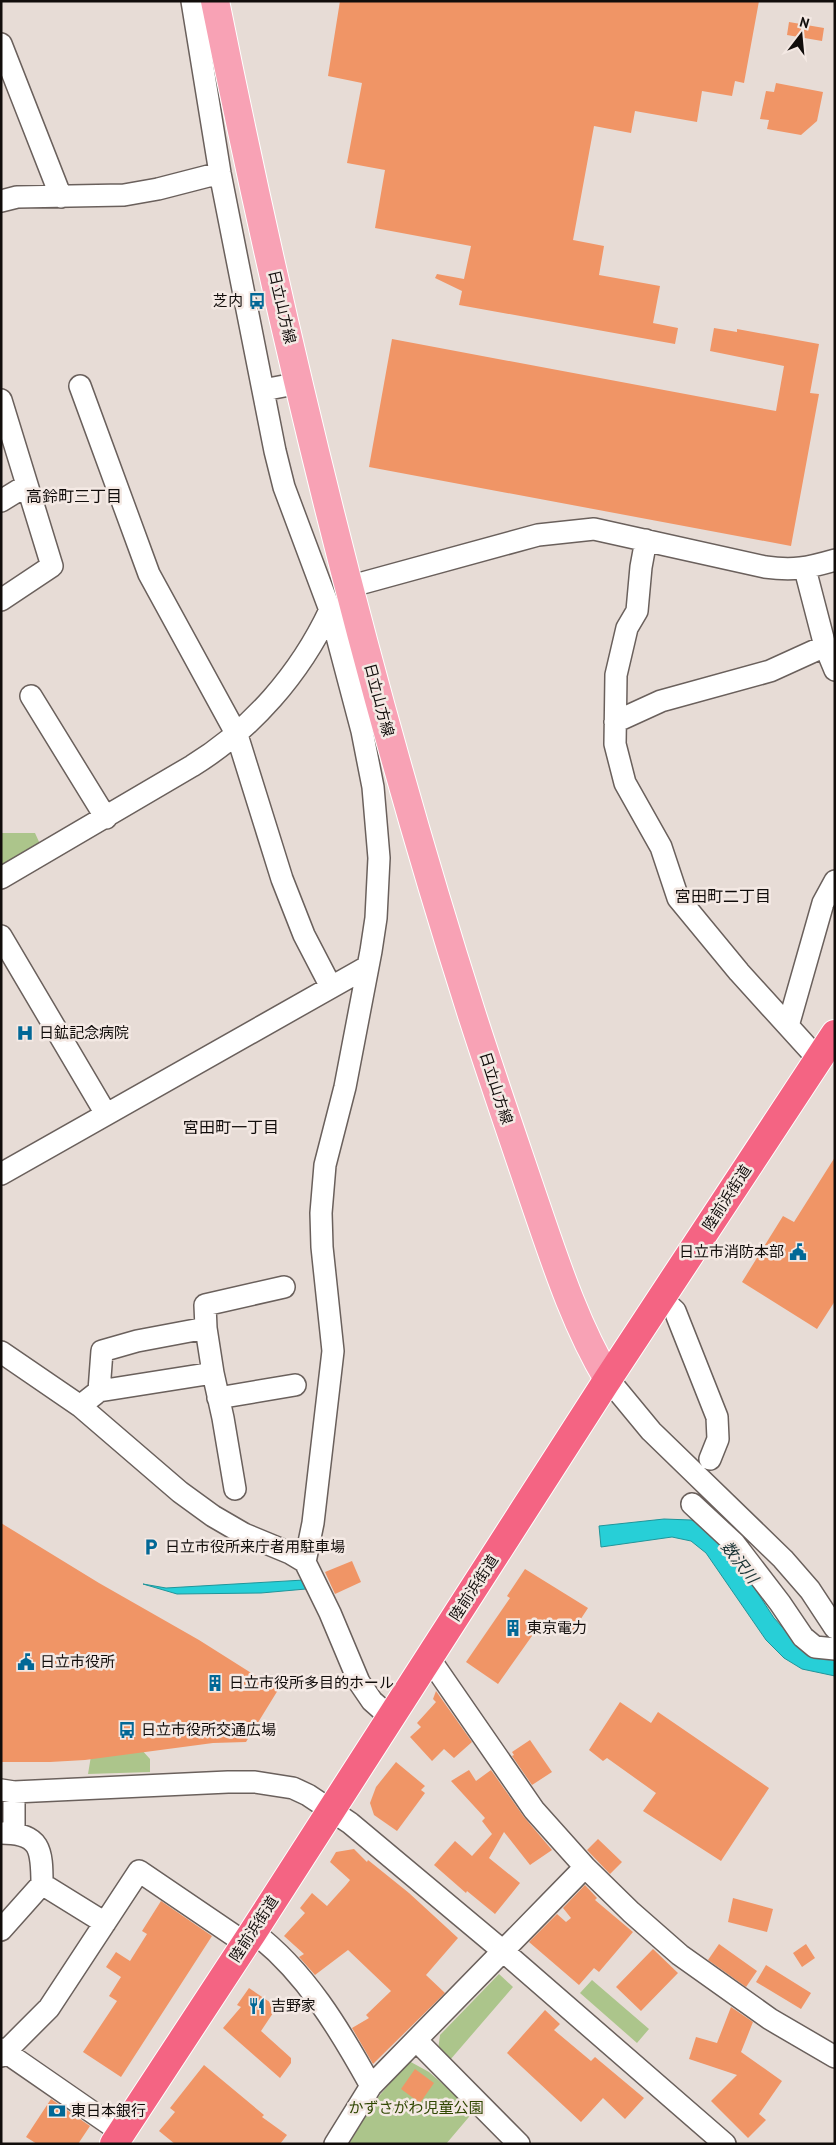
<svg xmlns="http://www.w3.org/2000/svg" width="836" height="2145" font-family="'PT Sans','Noto Sans JP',sans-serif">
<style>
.green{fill:#acc58b}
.water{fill:#27cfd7;stroke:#20959a}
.building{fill:#f09566}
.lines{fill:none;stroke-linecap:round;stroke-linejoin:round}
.minor-casing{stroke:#6a605c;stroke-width:24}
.major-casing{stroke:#fff;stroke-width:30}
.highway-casing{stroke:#fff;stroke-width:30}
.minor{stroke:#fff;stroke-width:21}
.major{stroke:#f8a2b5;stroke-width:28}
.highway{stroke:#f46483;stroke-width:28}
.labels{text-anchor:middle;stroke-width:5;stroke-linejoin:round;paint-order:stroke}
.poi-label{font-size:15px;fill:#110d0b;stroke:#f4e9e4;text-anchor:start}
.street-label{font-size:15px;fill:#110d0b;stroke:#f4e9e4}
.park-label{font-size:15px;fill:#2f4600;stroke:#f4e9e4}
.neighbourhood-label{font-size:16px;fill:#110d0b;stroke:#f4e9e4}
.water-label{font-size:16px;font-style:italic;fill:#1c3536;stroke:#f4e9e4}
</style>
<rect width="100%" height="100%" fill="#e7dcd6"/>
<!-- green -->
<path class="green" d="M1 833H35L40 844 1 868Z
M140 1748 150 1759V1772L88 1774 91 1756Z
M499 1974 513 1987 450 2060 438 2050 440 2035Z
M592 1980 649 2029 637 2043 580 1993Z
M409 2061 429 2072 474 2111 446 2144H349L374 2102Z"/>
<!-- water -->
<path class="water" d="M664 1519 691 1520 705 1525 727 1546 774 1618 792 1638 835 1656V1676L802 1669 784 1658 766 1640 706 1553 691 1541 672 1537 601 1547 599 1526Z
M304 1580 306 1589 261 1593 177 1594 143 1584 166 1588Z"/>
<!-- building -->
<path class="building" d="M340 1H759L744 83 735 81 732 96 702 91 697 122 635 111 631 133 594 126 573 240 604 246 599 275 660 286 653 323 678 328 675 344 459 305 462 291 435 278 437 274 464 279 471 246 375 228 385 170 347 163 362 83 328 76Z
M789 22 824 28 822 41 787 35Z
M776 83 823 92 817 121 801 135 767 129 769 120 760 119 766 91 774 92Z
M714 328 737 332V329L819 344 810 393 819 394 791 546 369 467 392 339 776 411 784 366 710 351Z
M835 1157V1301L817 1329 742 1282 783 1216 794 1222Z
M1 1523 99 1583 199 1640 278 1690 246 1742 213 1743 85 1760 50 1762H1Z
M352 1561 361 1582 335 1594 325 1572Z
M525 1569 588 1608 569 1637 544 1619 498 1684 466 1662 510 1598 507 1596Z
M436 1691 472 1742 454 1758 444 1749 432 1761 410 1737 421 1727 417 1723 436 1702 433 1699Z
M620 1702 651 1723 658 1712 769 1788 721 1861 643 1811 656 1793 607 1758 603 1761 589 1750Z
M530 1740 552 1772 532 1785 512 1756 514 1755 512 1752Z
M396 1762 425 1786 421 1790 425 1793 397 1831 374 1815 370 1803 376 1787Z
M469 1770 476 1781 491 1770 524 1817 552 1850 530 1865 504 1832 489 1858 520 1883 495 1914 467 1891 466 1893 434 1865 455 1841 472 1856 492 1834 482 1821 485 1818 451 1781Z
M598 1839 622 1862 610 1874 587 1850Z
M354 1849 367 1862 368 1860 409 1893 458 1938 426 1975 445 1993 373 2064 352 2028 369 2018 366 2015 391 1991 348 1950 315 1975 299 1957 304 1954 284 1936 305 1913 300 1908 312 1893 327 1906 346 1885 350 1880 330 1862 336 1852Z
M585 1885 597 1898 595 1900 633 1932 599 1972 594 1968 579 1985 529 1942 557 1914 566 1922 571 1918 563 1908Z
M733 1898 773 1909 767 1932 728 1922Z
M161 1901 212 1936 121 2077 83 2052 117 2001 109 1996 121 1977 106 1967 116 1952 130 1961 147 1934 142 1931Z
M719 1944 757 1971 746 1987 708 1960Z
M806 1944 815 1958 802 1967 793 1953Z
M653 1949 678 1973 641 2011 616 1987Z
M766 1965 811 1993 801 2009 756 1982Z
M249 1988 277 2007 261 2031 291 2058V2063L280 2078 223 2028 241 2007 237 2005Z
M731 2007 753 2022 741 2052 782 2081 759 2114 766 2120 748 2138 711 2101 737 2075 689 2059 696 2037 717 2043Z
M545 2010 560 2024 554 2030 591 2061 595 2057 644 2098 625 2119 603 2098 581 2122 507 2053Z
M204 2065 264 2115 262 2117 287 2135 280 2144H175L159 2131 175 2112 170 2108Z
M415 2069 434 2083 420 2103 401 2089Z
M51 2099 90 2126 78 2144H37L26 2137Z"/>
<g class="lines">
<!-- minor casing -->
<g class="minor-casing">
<path id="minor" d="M192 1 220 173 275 451 284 487 330 610 362 731 373 787 379 858 376 918 371 951 345 1087 325 1165 321 1213 322 1247 333 1351 313 1523 305 1562
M1 44 61 197
M1 201 17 197 124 195 158 189 220 173
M80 386 149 574 237 735 282 879 304 935 331 987
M263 390 300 383
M1 400 52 566 1 600
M1 501 27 485
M646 540 641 567 637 611 627 628 616 675 615 744 625 783 661 847 678 898 739 972 818 1059
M805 569 825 646 835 670
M348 587 538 535 594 529 765 567C794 571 807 568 835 560
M31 696 106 818
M615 722 661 701 770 671 825 646
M1 878 192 766C252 729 300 674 330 610
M1 936 106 1114
M788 1026 823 903 835 881
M1 1174 367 967
M662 1299 675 1311 717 1417 718 1439 710 1459
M206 1328 205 1305 284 1287
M1 1352 80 1406 180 1492 213 1516 244 1534 290 1553 305 1562 330 1613 359 1682 372 1701 390 1717
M608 1379 651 1431 783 1559 810 1590 835 1628
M99 1391 102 1351 137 1341 206 1328 213 1373
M218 1398 295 1385
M80 1406 99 1391 213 1373 223 1418 235 1489
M692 1504 734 1543 780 1603 803 1637 815 1647 835 1649
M429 1658 534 1810 585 1867 631 1912 680 1955 770 2019 835 2057
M1 1790 14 1792 228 1782H255L293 1788 308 1795 350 1823 503 1951 725 2144
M1 1833C41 1833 42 1850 42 1884L1 1930
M14 1833V1792
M42 1884 105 1923
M253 1932C305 1971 340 2030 371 2086
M417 2041 519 2144
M1 2049 121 2132
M1 2056 49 2008 139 1871 245 1943
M335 2144 371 2086 585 1867"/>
</g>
<!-- major casing -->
<g class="major-casing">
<path id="major" d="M215 1C284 343 366 683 472 1015 492 1077 513 1138 534 1200 555 1261 575 1324 608 1379"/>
</g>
<!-- highway casing -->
<g class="highway-casing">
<path id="highway" d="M114 2144 253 1932 608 1379 835 1034"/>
</g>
<!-- minor -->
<use href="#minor" class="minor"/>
<!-- major -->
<use href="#major" class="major"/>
<!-- highway -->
<use href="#highway" class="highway"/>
</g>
<!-- icons -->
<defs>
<g id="bus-bare" transform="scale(1.35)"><path d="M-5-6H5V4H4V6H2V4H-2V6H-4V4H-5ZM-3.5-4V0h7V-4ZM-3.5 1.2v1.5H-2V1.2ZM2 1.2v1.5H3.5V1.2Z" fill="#026896" stroke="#f4e9e4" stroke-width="2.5" paint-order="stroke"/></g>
<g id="hospital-bare" transform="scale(1.35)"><path d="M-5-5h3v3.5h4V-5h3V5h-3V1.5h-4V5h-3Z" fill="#026896" stroke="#f4e9e4" stroke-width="2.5" paint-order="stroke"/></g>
<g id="civic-bare" transform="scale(1.35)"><path d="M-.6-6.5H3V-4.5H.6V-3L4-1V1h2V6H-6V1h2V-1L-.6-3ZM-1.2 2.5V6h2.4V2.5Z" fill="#026896" stroke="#f4e9e4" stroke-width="2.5" paint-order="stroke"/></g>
<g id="parking-bare" transform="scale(1.35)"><path d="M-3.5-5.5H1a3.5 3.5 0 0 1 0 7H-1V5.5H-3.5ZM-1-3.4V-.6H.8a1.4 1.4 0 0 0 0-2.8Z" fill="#026896" stroke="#f4e9e4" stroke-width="2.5" paint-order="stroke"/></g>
<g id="building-bare" transform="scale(1.35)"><path d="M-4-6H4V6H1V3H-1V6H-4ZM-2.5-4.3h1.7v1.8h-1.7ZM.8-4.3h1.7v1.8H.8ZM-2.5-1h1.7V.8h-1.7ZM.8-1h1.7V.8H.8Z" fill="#026896" stroke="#f4e9e4" stroke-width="2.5" paint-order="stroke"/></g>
<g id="restaurant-bare" transform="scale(1.35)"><path d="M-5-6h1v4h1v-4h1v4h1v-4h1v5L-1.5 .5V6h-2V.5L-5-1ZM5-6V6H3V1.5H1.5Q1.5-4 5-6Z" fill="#026896" stroke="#f4e9e4" stroke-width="2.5" paint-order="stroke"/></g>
<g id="bank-bare" transform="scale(1.35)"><path d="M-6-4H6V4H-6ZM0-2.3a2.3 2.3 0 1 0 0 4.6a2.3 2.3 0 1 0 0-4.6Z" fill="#026896" stroke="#f4e9e4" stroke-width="2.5" paint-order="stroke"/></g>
</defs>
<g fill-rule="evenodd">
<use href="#bus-bare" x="257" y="301"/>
<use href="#hospital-bare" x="25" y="1033"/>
<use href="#civic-bare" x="798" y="1252"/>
<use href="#parking-bare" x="151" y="1547"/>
<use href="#building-bare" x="513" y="1628"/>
<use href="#civic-bare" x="26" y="1662"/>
<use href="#building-bare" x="215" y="1683"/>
<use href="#bus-bare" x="127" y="1730"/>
<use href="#restaurant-bare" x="257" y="2006"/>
<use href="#bank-bare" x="57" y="2111"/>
</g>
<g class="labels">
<!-- poi labels -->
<g class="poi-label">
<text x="243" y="306" text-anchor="end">芝内</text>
<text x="39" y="1038">日鉱記念病院</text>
<text x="784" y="1257" text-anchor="end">日立市消防本部</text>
<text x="165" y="1552">日立市役所来庁者用駐車場</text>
<text x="527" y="1633">東京電力</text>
<text x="40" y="1667">日立市役所</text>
<text x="229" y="1688">日立市役所多目的ホール</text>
<text x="141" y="1735">日立市役所交通広場</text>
<text x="271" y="2011">吉野家</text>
<text x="71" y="2116">東日本銀行</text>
</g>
<!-- street labels -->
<g class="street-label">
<text transform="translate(282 307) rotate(77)" y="5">日立山方線</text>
<text transform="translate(379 700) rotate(75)" y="5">日立山方線</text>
<text transform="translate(496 1088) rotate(72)" y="5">日立山方線</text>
<text transform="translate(727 1198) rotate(-57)" y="5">陸前浜街道</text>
<text transform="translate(474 1588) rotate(-57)" y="5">陸前浜街道</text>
<text transform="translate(254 1929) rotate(-57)" y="5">陸前浜街道</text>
</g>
<!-- park labels -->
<g class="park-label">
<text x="416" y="2113">かずさがわ児童公園</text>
</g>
<!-- neighbourhood labels -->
<g class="neighbourhood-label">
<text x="74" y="502">高鈴町三丁目</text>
<text x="723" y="902">宮田町二丁目</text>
<text x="231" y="1133">宮田町一丁目</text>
</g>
<!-- water labels -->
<g class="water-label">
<text transform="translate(740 1562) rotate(52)" y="6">数沢川</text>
</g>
</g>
<!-- border -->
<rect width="836" height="2145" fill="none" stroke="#110d0b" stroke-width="5"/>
<!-- north arrow -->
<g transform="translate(801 35) rotate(16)" stroke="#f4e9e4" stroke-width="4" paint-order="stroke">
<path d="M0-4L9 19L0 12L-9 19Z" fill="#110d0b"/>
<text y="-8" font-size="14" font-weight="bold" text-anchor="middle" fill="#110d0b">N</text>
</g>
</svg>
